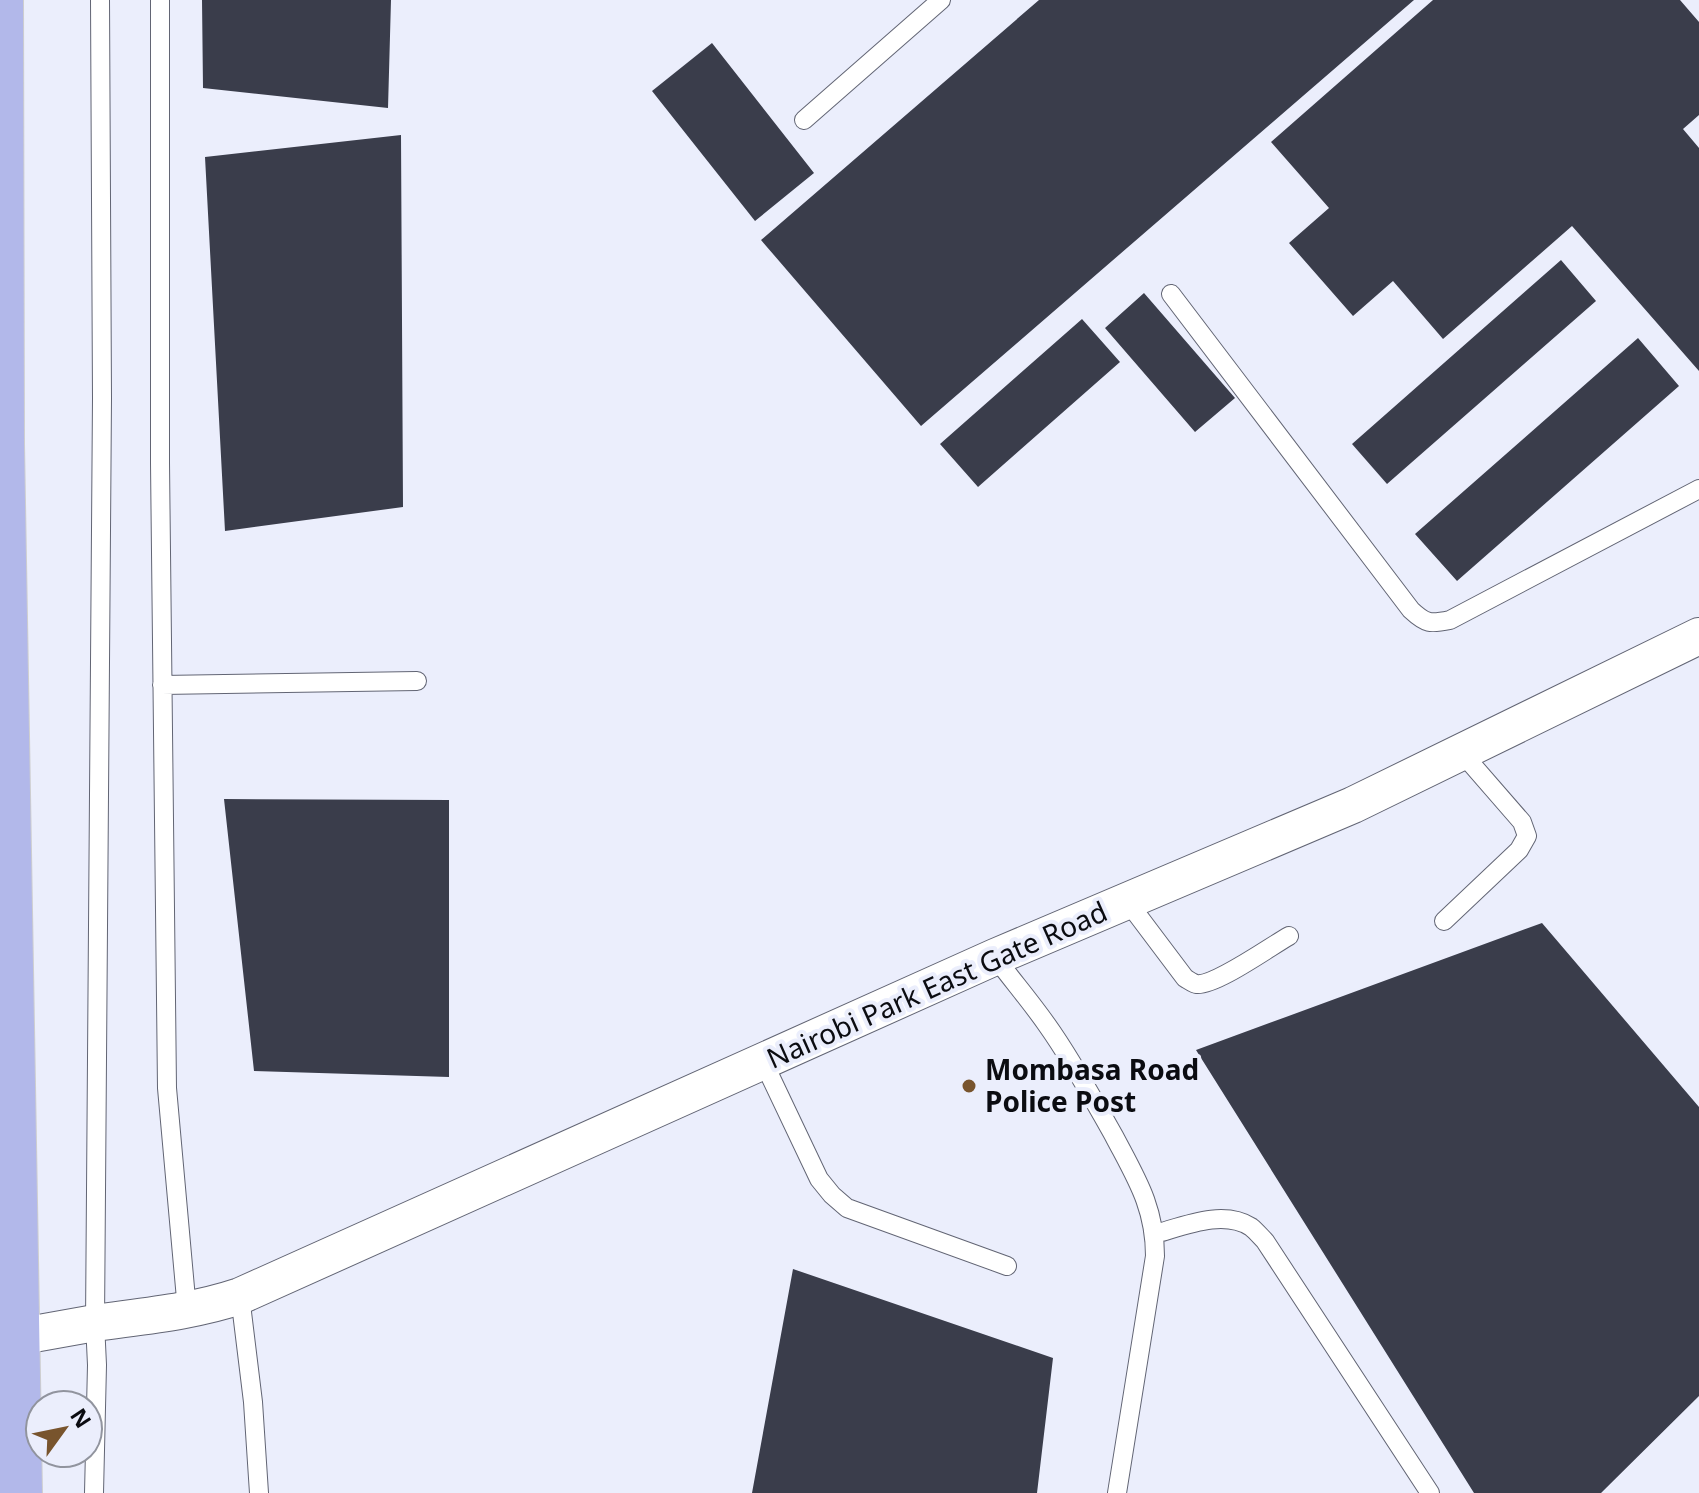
<svg xmlns="http://www.w3.org/2000/svg" width="1699" height="1493" font-family="'Noto Sans',sans-serif">
<style>
.building{fill:#3a3d4b}
.lines{fill:none;stroke-linecap:round;stroke-linejoin:round}
.service-casing{stroke:#626574;stroke-width:20}
.minor-casing{stroke:#626574;stroke-width:38}
.primary-casing{stroke:#cececf;stroke-width:46}
.service{stroke:#fff;stroke-width:18}
.minor{stroke:#fff;stroke-width:36}
.primary{stroke:#b2b8ea;stroke-width:44}
.poi-dot{fill:#78542d;stroke:#ebeefc;stroke-width:3}
.labels{text-anchor:middle;stroke-width:8;stroke-linejoin:round;paint-order:stroke}
.street-label{font-size:28px;fill:#0b0c11;stroke:#ebeefc}
.poi-label{font-size:28px;font-weight:bold;fill:#0b0c11;stroke:#ebeefc;text-anchor:start}
</style>
<rect width="100%" height="100%" fill="#ebeefc"/>
<!-- building -->
<path class="building" d="M202 0H391L388 108 203 88Z
M1039 0H1414L921 426 761 240Z
M1433 0H1680L1699 22V115L1683 129 1699 148V371L1572 226 1443 339 1393 281 1353 316 1289 243 1329 208 1271 142Z
M712 43 814 173 755 221 652 91Z
M401 135 403 507 225 531 205 157Z
M1561 260 1596 301 1387 484 1352 444Z
M1144 293 1235 398 1195 432 1105 328Z
M1082 319 1120 362 978 487 940 444Z
M1638 338 1679 386 1457 581 1415 534Z
M224 799 449 800V1077L254 1071Z
M1542 923 1699 1107V1396L1601 1493H1474L1196 1050Z
M793 1269 1053 1358 1037 1493H752Z"/>
<g class="lines">
<!-- service casing -->
<g class="service-casing">
<path id="service" d="M160 0V463L167 1088 187 1310
M804 120 941 0
M1171 294 1411 610C1426 624 1430 624 1450 620L1699 489
M162 685 417 681
M1127 901 1185 978C1187 979 1194 984 1196 984 1214 987 1271 946 1289 936
M1444 921 1519 850 1527 836 1522 822 1462 753
M995 957C1012 980 1031 1002 1047 1025 1072 1060 1093 1099 1114 1136 1136 1178 1155 1207 1155 1256L1117 1493
M763 1061 819 1179 832 1195 847 1208 1007 1266
M1155 1234C1184 1226 1223 1209 1251 1227 1256 1231 1261 1237 1265 1241L1430 1493
M240 1296 253 1402 259 1493
M94 1493 97 1365 95 1323 102 398 100 0"/>
</g>
<!-- minor casing -->
<g class="minor-casing">
<path id="minor" d="M28 1335C50 1331 72 1327 95 1323 144 1316 192 1312 240 1296L995 957 1353 805 1699 636"/>
</g>
<!-- primary casing -->
<g class="primary-casing">
<path id="primary" d="M1 0 2 444 20 1493"/>
</g>
<!-- service -->
<use href="#service" class="service"/>
<!-- minor -->
<use href="#minor" class="minor"/>
<!-- primary -->
<use href="#primary" class="primary"/>
</g>
<!-- markers -->
<circle class="poi-dot" cx="969" cy="1086" r="8"/>
<g class="labels">
<!-- street labels -->
<g class="street-label">
<text transform="translate(937 985) rotate(-24)" y="10">Nairobi Park East Gate Road</text>
</g>
<!-- poi labels -->
<g class="poi-label">
<text x="985" y="1080">Mombasa Road<tspan x="985" dy="32">Police Post</tspan></text>
</g>
</g>
<!-- north arrow -->
<g transform="translate(64 1429) rotate(57)"><circle r="38" fill="#ebeefc" stroke="#91949e" stroke-width="2"/>
<path d="M0-6L14 30L0 20L-14 30Z" fill="#78542d"/>
<text y="-12" font-size="22" font-weight="bold" text-anchor="middle" fill="#0b0c11">N</text>
</g>
</svg>
